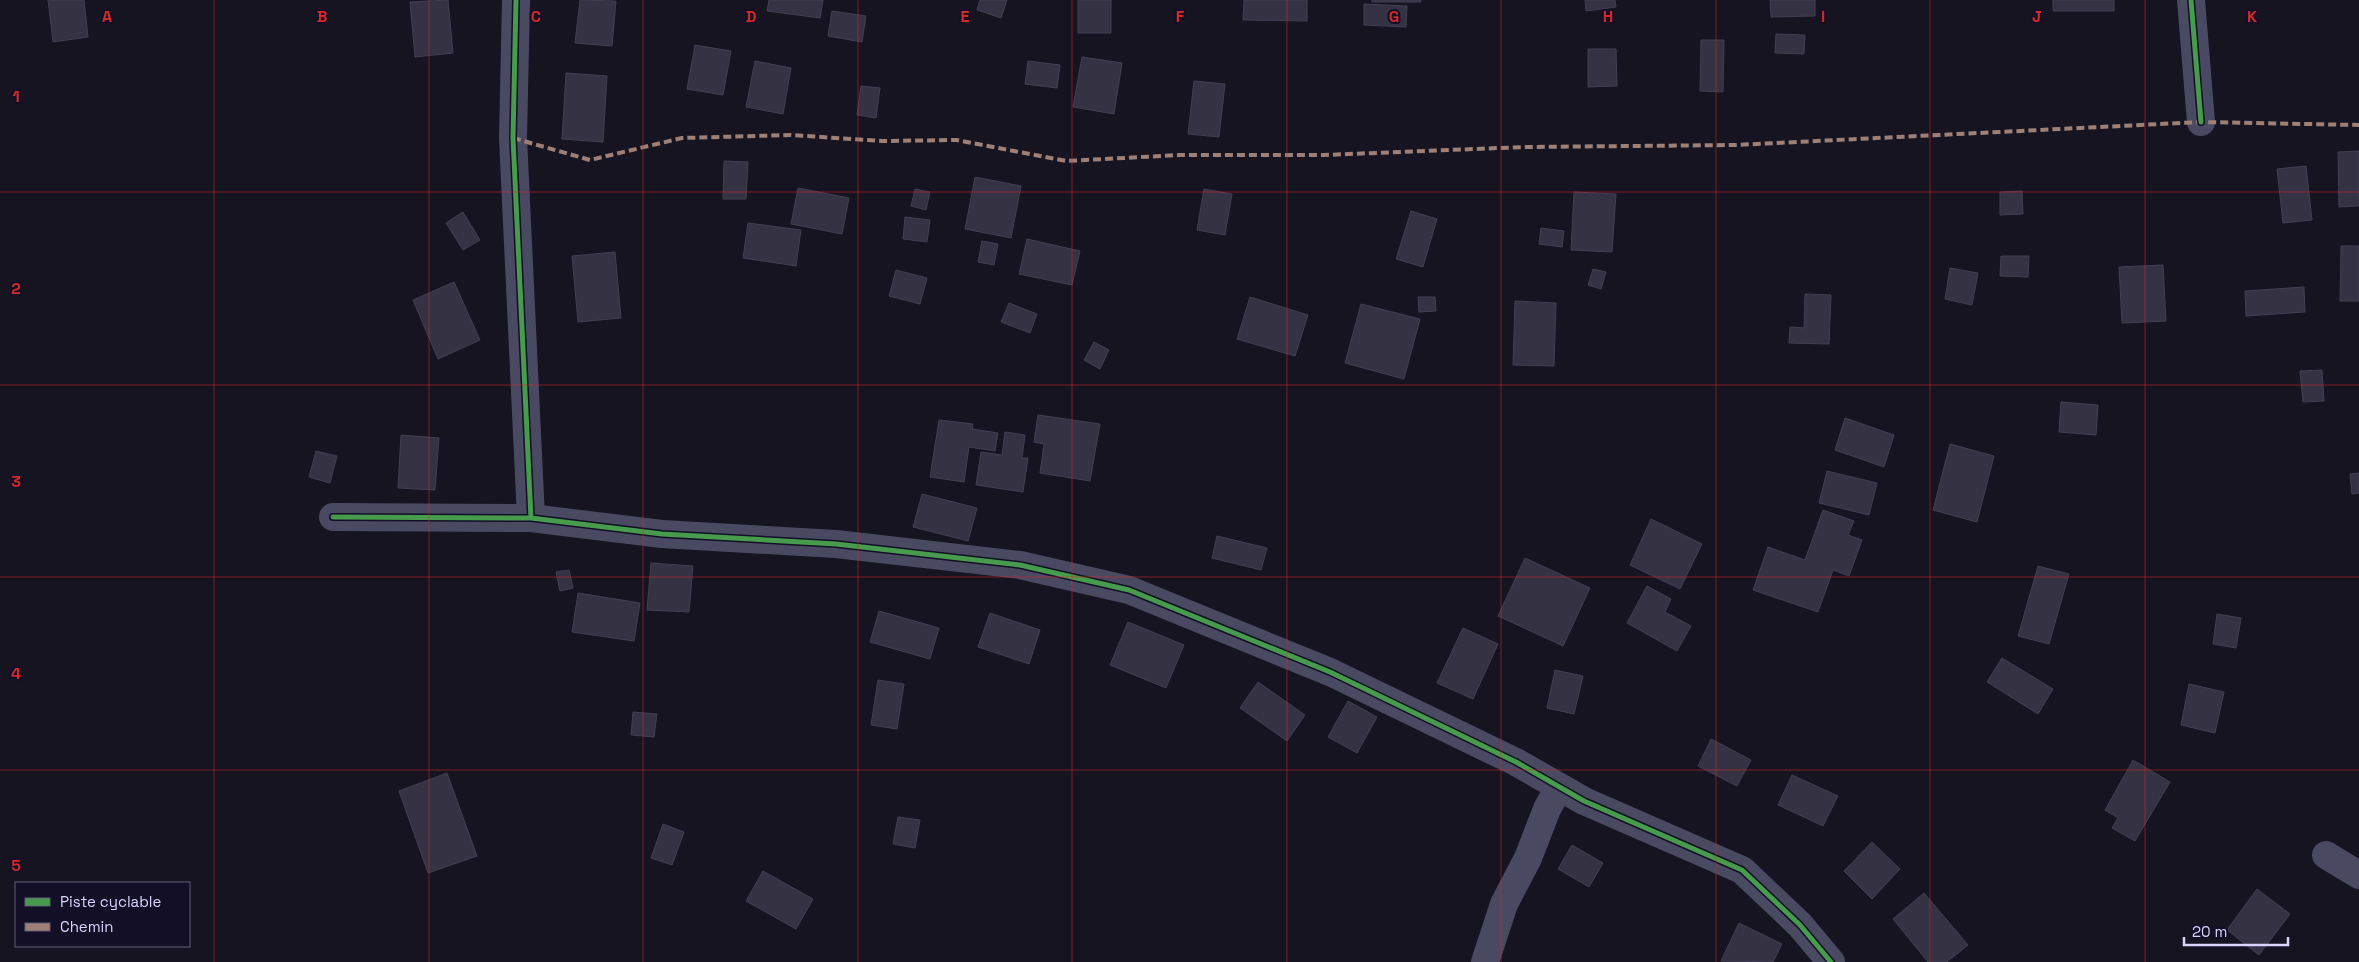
<svg xmlns="http://www.w3.org/2000/svg" width="2359" height="962" font-family="'Space Grotesk',sans-serif">
<style>
.building{fill:#343243;stroke:#433f54}
.lines{fill:none;stroke-linecap:round;stroke-linejoin:round}
.minor{stroke:#4a4962;stroke-width:28}
.quiet{stroke:#9e8076;stroke-width:4;stroke-dasharray:8 4;stroke-linecap:butt}
.cycleway-casing{stroke:#130f26;stroke-width:8}
.cycleway{stroke:#469c4c;stroke-width:5}
.grid{fill:none;stroke:#d62828;stroke-width:1;stroke-opacity:0.55}
.grid-label{font-size:16px;text-anchor:middle;font-weight:bold;fill:#d62828;stroke:#130f26;stroke-width:4;stroke-linejoin:round;paint-order:stroke}
</style>
<rect width="100%" height="100%" fill="#161421"/>
<!-- building -->
<path class="building" d="M48 0H84L88 37 53 42Z
M448 0 453 53 415 57 410 2Z
M580 0 616 1 612 46 575 43Z
M769 0H823L820 18 767 11Z
M980 0H1007L1001 18 977 10Z
M1078 0H1111V33H1078Z
M1244 0H1307V21L1243 20Z
M1372 0H1421V2H1372Z
M1585 0H1615L1616 7 1586 11Z
M1770 0H1815V16L1771 17Z
M2053 0H2114V11H2053Z
M1364 4 1407 6 1406 27 1364 25Z
M832 11 866 16 862 42 828 36Z
M1776 34 1805 35 1804 54 1775 53Z
M1701 40H1724L1723 92 1700 91Z
M695 45 731 51 723 95 687 89Z
M1588 49H1616L1617 86 1588 87Z
M1082 57 1122 63 1114 114 1073 107Z
M755 61 791 68 783 114 746 107Z
M1028 61 1060 65 1057 88 1025 84Z
M566 73 607 76 603 142 562 139Z
M1194 81 1225 84 1219 137 1188 134Z
M861 86 880 88 876 118 857 115Z
M2359 151V206L2339 207 2338 152Z
M724 161 748 162 746 199H723Z
M2306 166 2312 220 2283 223 2277 169Z
M975 177 1021 186 1011 238 965 229Z
M798 188 849 198 842 234 791 224Z
M915 189 930 192 926 210 911 206Z
M1204 189 1232 194 1225 235 1197 230Z
M2022 191 2023 214 2000 215V192Z
M1574 192 1616 194 1612 252 1571 250Z
M1411 211 1437 219 1423 267 1396 259Z
M463 212 480 240 463 250 446 223Z
M905 217 930 220 927 242 903 239Z
M748 223 801 230 796 266 743 258Z
M1541 228 1564 231 1562 247 1539 244Z
M1027 239 1080 251 1072 285 1019 274Z
M982 241 998 244 994 265 978 262Z
M2341 246H2359V301H2340Z
M615 252 621 318 578 322 572 256Z
M2001 256H2029L2028 277 2000 276Z
M2163 265 2166 321 2122 323 2119 267Z
M1950 268 1978 273 1972 305 1945 299Z
M1593 269 1606 272 1601 289 1588 285Z
M896 270 927 278 920 304 889 296Z
M454 282 480 340 438 359 413 300Z
M2304 287 2305 312 2246 316 2245 291Z
M1805 294 1831 295 1829 344 1789 343 1790 327 1804 328Z
M1250 297 1308 315 1295 356 1237 339Z
M1418 297H1435L1436 311 1419 312Z
M1515 301 1556 303 1554 366 1513 365Z
M1009 303 1037 314 1030 333 1001 322Z
M1361 304 1420 319 1404 379 1345 363Z
M1094 342 1109 350 1100 369 1084 360Z
M2322 370 2324 401 2303 402 2300 371Z
M2061 402 2098 405 2096 435 2059 432Z
M1038 415 1100 424 1090 481 1040 473 1044 444 1034 442Z
M1845 418 1894 435 1884 467 1835 450Z
M939 420 973 424 972 429 998 433 995 451 969 447 964 482 930 477Z
M1005 432 1025 435 1022 458H1028L1023 492 976 485 981 452 1002 455Z
M401 435 439 438 435 490 398 488Z
M1950 444 1994 456 1977 522 1933 510Z
M316 451 337 456 330 483 309 477Z
M1827 471 1877 483 1869 515 1819 503Z
M2359 473V493L2352 494 2350 474Z
M922 494 977 508 968 541 913 527Z
M1823 510 1854 521 1848 535 1862 540 1849 576 1833 570 1818 612 1753 590 1768 547 1805 560Z
M1651 519 1702 544 1680 589 1630 565Z
M1217 536 1267 548 1261 570 1212 558Z
M1525 558 1590 588 1563 646 1498 616Z
M651 563 693 566 689 612 647 610Z
M2038 566 2069 574 2049 644 2018 636Z
M569 570 573 588 560 591 556 572Z
M1647 586 1671 599 1665 612 1691 626 1677 651 1627 623Z
M578 593 640 603 634 641 572 632Z
M879 611 939 628 930 659 870 642Z
M990 613 1040 630 1029 664 978 647Z
M2217 614 2241 618 2236 648 2213 644Z
M1128 622 1184 645 1166 688 1110 665Z
M1463 628 1498 644 1473 699 1437 683Z
M2002 658 2053 689 2038 714 1987 682Z
M1555 670 1583 676 1574 714 1547 708Z
M878 680 904 684 897 729 871 725Z
M1258 682 1305 715 1287 741 1240 708Z
M2189 684 2224 692 2215 733 2181 725Z
M1348 701 1377 717 1357 753 1328 737Z
M633 712 657 714 654 737 631 735Z
M1711 739 1751 760 1737 786 1698 766Z
M2133 760 2170 782 2135 841 2112 828 2118 818 2105 810Z
M447 773 477 856 428 873 399 791Z
M1792 775 1838 796 1823 826 1778 805Z
M898 817 920 820 915 848 893 844Z
M663 824 684 832 672 865 651 858Z
M1872 842 1900 869 1872 899 1844 871Z
M1572 845 1603 863 1589 887 1558 869Z
M763 871 813 899 796 929 746 901Z
M2257 889 2290 914 2259 955 2227 930Z
M1924 893 1968 945 1947 962H1928L1893 919Z
M1739 923 1782 944 1773 962 1721 961Z"/>
<g class="lines">
<!-- minor -->
<path class="minor" d="M516 0 513 138 531 518
M2191 0 2201 122
M333 517 531 518 662 534 836 544 1020 565 1129 590 1330 672 1516 762 1584 801 1742 870 1800 925 1831 962
M2326 855 2359 875
M1485 962 1504 904 1528 858 1547 809 1559 787"/>
<!-- quiet -->
<path class="quiet" d="M513 138 590 160 682 138 791 135 882 141 956 140 1066 161 1180 155H1324L1525 147 1736 145 2201 122 2359 125"/>
<!-- cycleway casing -->
<g class="cycleway-casing">
<path id="cycleway" d="M516 0 513 138 531 518
M2191 0 2201 122
M333 517 531 518 662 534 836 544 1020 565 1129 590 1330 672 1516 762 1584 801 1742 870 1800 925 1831 962"/>
</g>
<!-- cycleway -->
<use href="#cycleway" class="cycleway"/>
</g>
<!-- grid -->
<path class="grid" d="M214 0V962M429 0V962M643 0V962M858 0V962M1072 0V962M1287 0V962M1501 0V962M1716 0V962M1930 0V962M2145 0V962M0 192H2359M0 385H2359M0 577H2359M0 770H2359"/>
<g class="grid-label">
<text x="107" y="22">A</text>
<text x="322" y="22">B</text>
<text x="536" y="22">C</text>
<text x="751" y="22">D</text>
<text x="965" y="22">E</text>
<text x="1180" y="22">F</text>
<text x="1394" y="22">G</text>
<text x="1608" y="22">H</text>
<text x="1823" y="22">I</text>
<text x="2037" y="22">J</text>
<text x="2252" y="22">K</text>
<text x="16" y="102">1</text>
<text x="16" y="294">2</text>
<text x="16" y="487">3</text>
<text x="16" y="679">4</text>
<text x="16" y="871">5</text>
</g>
<!-- legend -->
<rect x="15" y="882" width="175" height="65" fill="#130f26" stroke="#625e7d"/>
<rect x="25" y="898" width="25" height="8" fill="#469c4c" stroke="#625e7d"/>
<text x="60" y="907" font-size="15" fill="#d9d4ff">Piste cyclable</text>
<rect x="25" y="923" width="25" height="8" fill="#9e8076" stroke="#625e7d"/>
<text x="60" y="932" font-size="15" fill="#d9d4ff">Chemin</text>
<!-- scale -->
<path d="M2184 937v8h104v-8" fill="none" stroke="#d9d4ff" stroke-width="2.5"/>
<text x="2192" y="937" font-size="15" fill="#d9d4ff" stroke="#130f26" stroke-width="4" paint-order="stroke">20 m</text>
</svg>
